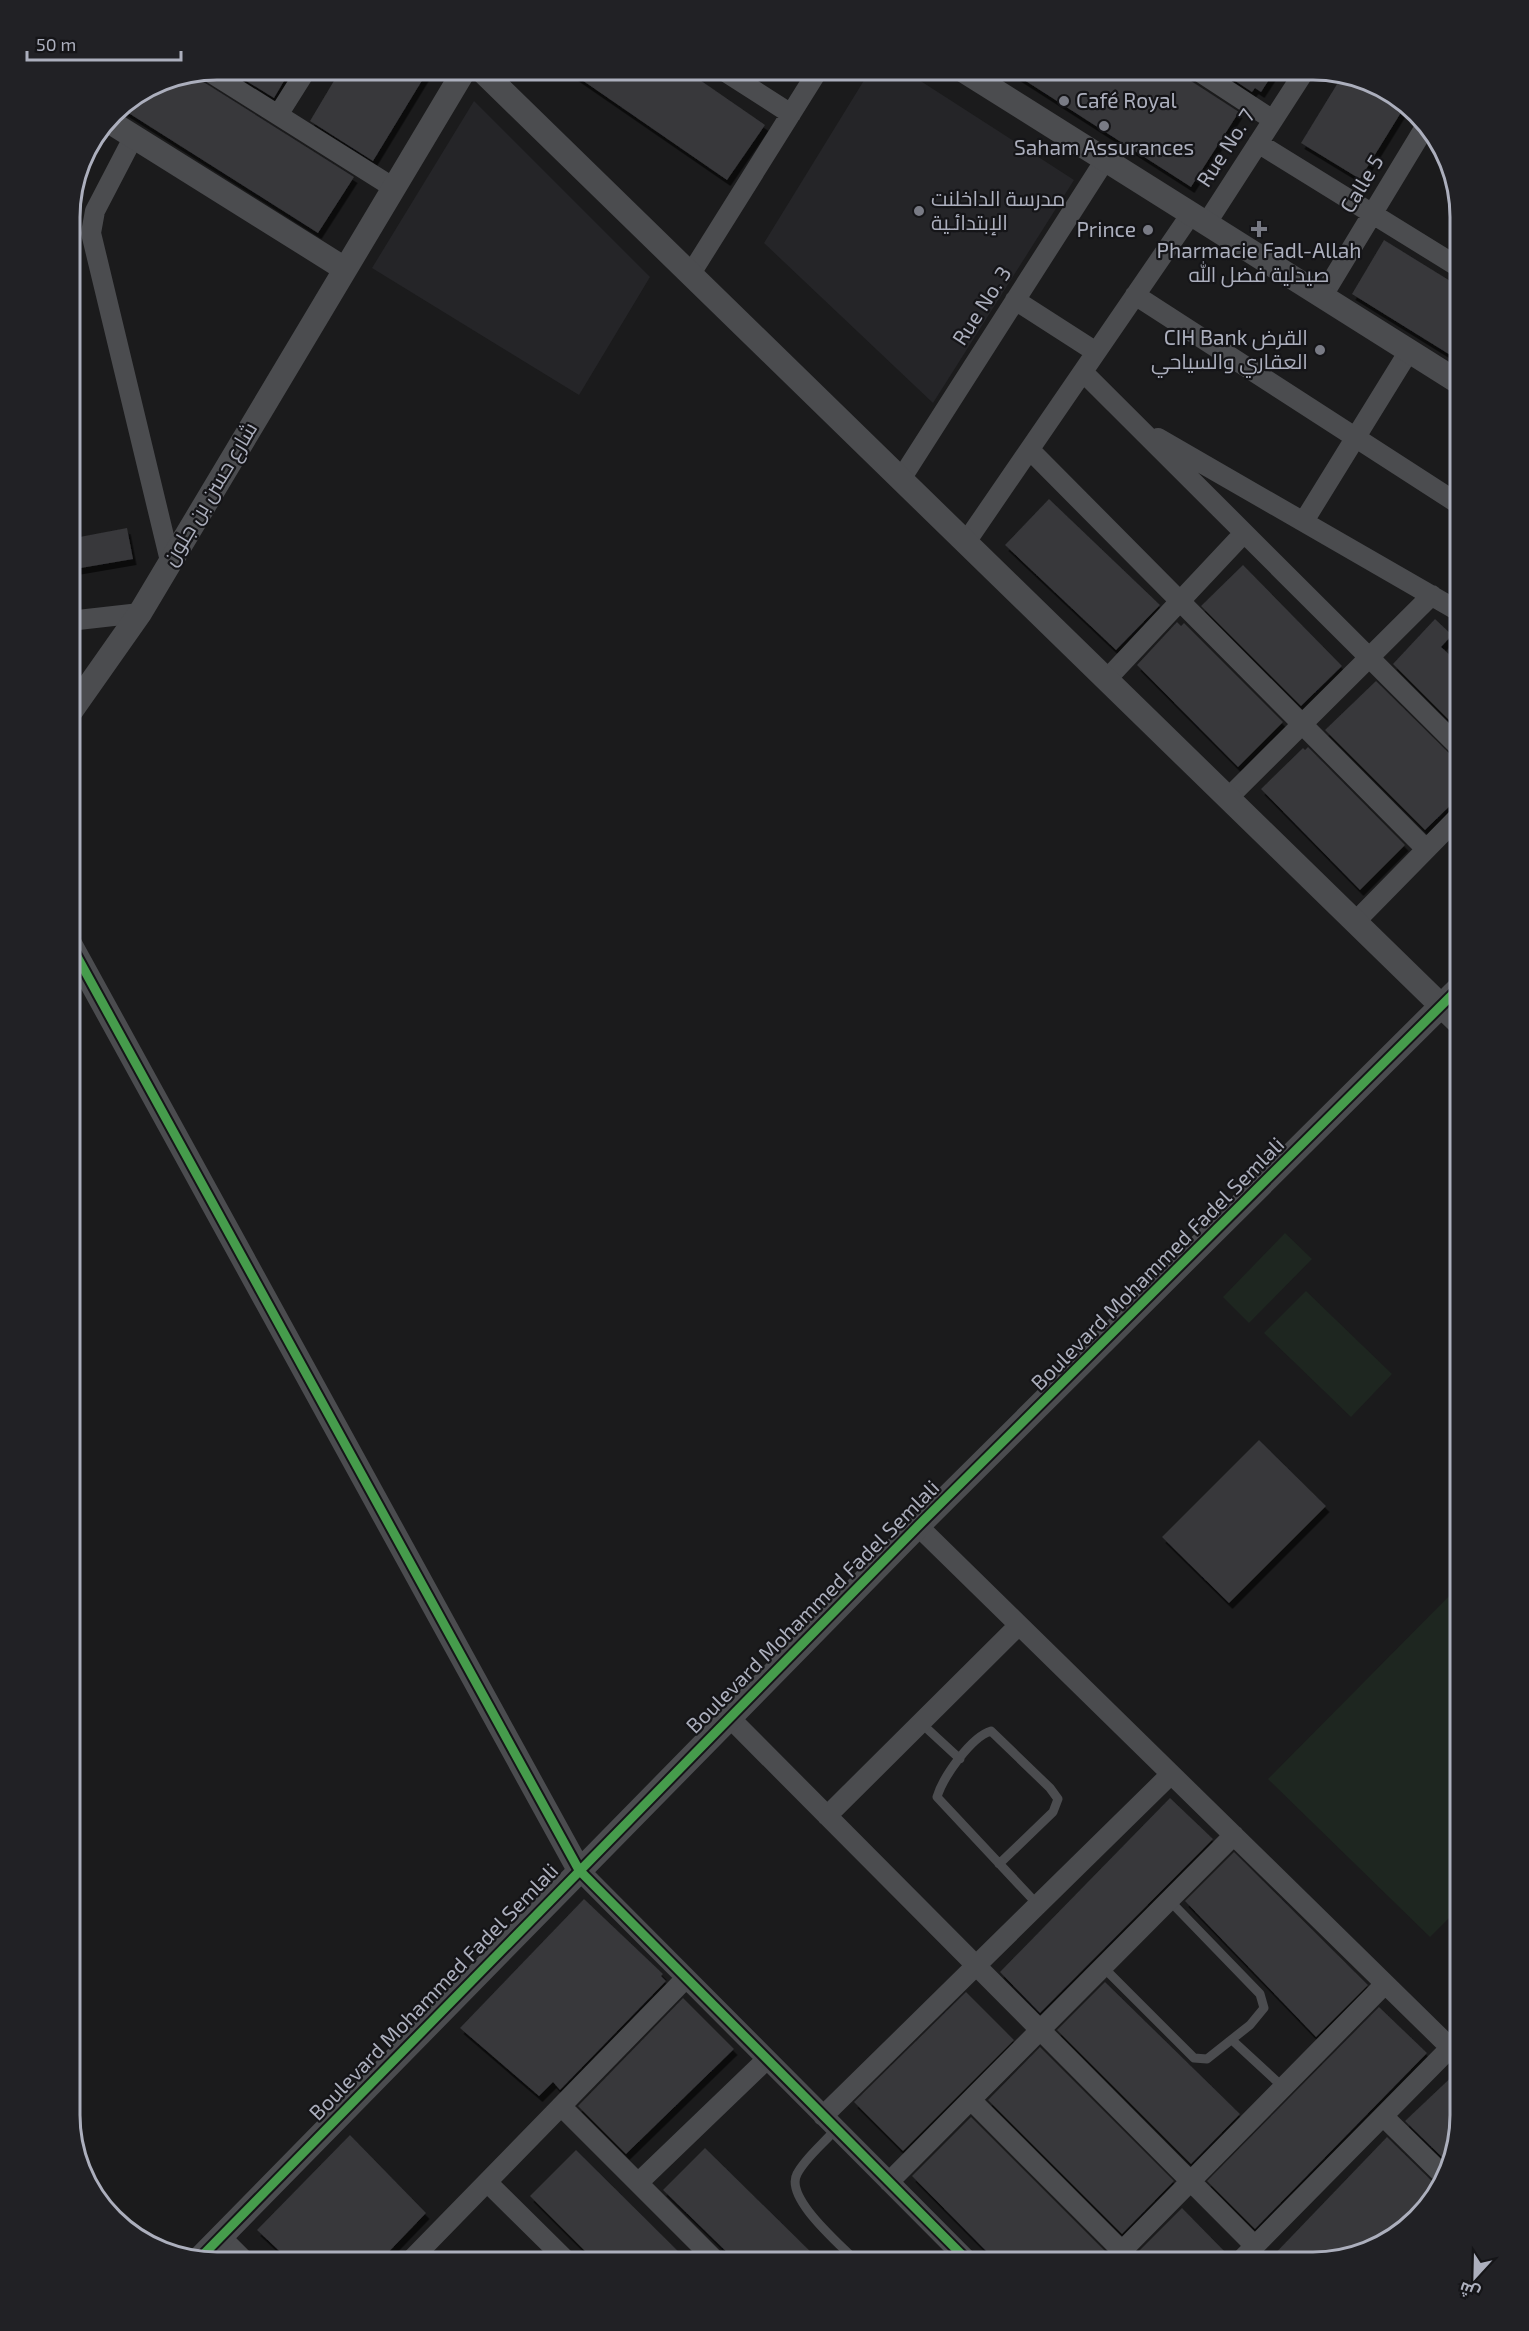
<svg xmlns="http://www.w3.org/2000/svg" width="1529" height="2331" font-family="'Exo 2',Cairo,sans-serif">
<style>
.built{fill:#252528}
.grass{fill:#1e2620}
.building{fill:#37373a;filter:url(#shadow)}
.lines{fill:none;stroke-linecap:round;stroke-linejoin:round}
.service{stroke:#4b4c4f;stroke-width:9}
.minor{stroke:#4b4c4f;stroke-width:20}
.tertiary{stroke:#4b4c4f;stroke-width:24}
.cycleway-casing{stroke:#151518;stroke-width:13}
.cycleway{stroke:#469c4c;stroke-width:9}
.poi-dot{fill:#797b85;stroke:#151518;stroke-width:2}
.labels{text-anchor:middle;stroke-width:4.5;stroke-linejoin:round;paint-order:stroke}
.poi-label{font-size:21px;fill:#acafbd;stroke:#151518;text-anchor:start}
.street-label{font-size:21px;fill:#acafbd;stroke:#151518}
.rim{fill:none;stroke:#acafbd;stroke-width:3}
</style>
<defs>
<filter id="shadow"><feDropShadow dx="3.5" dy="6" stdDeviation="0" flood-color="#0009"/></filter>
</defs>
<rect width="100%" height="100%" fill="#1b1b1c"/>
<!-- built -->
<path class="built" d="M871 69H902L1074 180 933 403 764 243Z
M474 101 650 277 579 395 372 268Z"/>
<!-- grass -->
<path class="grass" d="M1285 1233 1312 1259 1249 1323 1223 1297Z
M1306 1291 1392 1374 1351 1417 1264 1333Z
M1460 1585V1907L1430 1937 1268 1779Z"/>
<!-- building -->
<path class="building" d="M227 69H291L274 98Z
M341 69H429L373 161 310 121Z
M566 69H684L765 125 727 180Z
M1007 69H1183L1188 79 1239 112 1191 187Z
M1217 69H1276L1261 92 1255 88 1252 92Z
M196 73 202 81 354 177 318 233 119 107 160 80Z
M1342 76 1394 94 1405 106 1360 179 1301 143Z
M1384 240 1460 287V361L1352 294Z
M1049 499 1160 605 1116 650 1005 545Z
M127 528 133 559 69 570V539Z
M1243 565 1342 666 1301 706 1201 606Z
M1435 619 1452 635 1441 647 1460 664V731L1393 664Z
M1177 622 1181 626 1184 623 1283 722 1238 767 1137 665Z
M1376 681 1452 756 1460 760V796L1425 830 1325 730Z
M1308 747 1405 845 1360 890 1261 789 1303 748 1305 750Z
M1259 1440 1326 1506 1229 1603 1162 1537Z
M1170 1798 1213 1839 1040 2013 1000 1972Z
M1234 1852 1368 1985 1316 2037 1185 1901Z
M584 1899 663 1974 661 1976 666 1981 560 2090 553 2082 539 2096 460 2028Z
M1105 1982 1240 2114 1191 2164 1057 2030Z
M966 1992 1014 2040 903 2151 854 2102Z
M683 1998 734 2049 626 2154 578 2106Z
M1379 2007 1427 2053 1255 2229 1207 2181Z
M1040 2047 1174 2181 1122 2234 988 2100Z
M1460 2069V2115L1447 2162 1405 2121Z
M971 2117 1105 2251 1099 2262H997L912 2176Z
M350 2135 426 2213 379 2262H291L257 2230Z
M1387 2137 1435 2184 1376 2245 1313 2262H1267Z
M705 2148 821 2262H737L663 2190Z
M576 2150 689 2262H596L530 2196Z
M1182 2208 1229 2256 1227 2262H1128Z"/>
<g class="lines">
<!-- service -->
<path class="service" d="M922 1724 960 1759
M999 1864 1053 1812 1058 1799 1050 1788 991 1731C971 1737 943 1777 937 1797L1038 1905
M1103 1967 1194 2058 1207 2059 1250 2025 1264 2008 1260 1994 1169 1900
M1232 2040 1283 2087
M836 2129C824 2143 805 2158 797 2174 784 2198 841 2245 857 2262"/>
<!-- minor -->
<path class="minor" d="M721 69 791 114
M1195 69 1273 120
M208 71 394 188
M278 115 307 69
M134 136 95 211 91 233 170 561
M1258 143 1460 268
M1206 224 1306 69
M690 275 819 69
M1135 295 1460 505
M1322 297 1425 127
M1015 300 1096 352
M1083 372 1460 748
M1158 438 1460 612
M1030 450 1426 849
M901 479 1105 160
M1304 521 1409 351
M966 542 1191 214
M69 621 140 613
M1106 680 1244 533
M1228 798 1432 595
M1355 922 1460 815
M918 1526 1460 2057
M729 1717 1255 2246
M827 1816 1019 1625
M579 1870 969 2262
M971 2100 1122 2251
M561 2106 717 2262
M823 2116 1171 1774
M1383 2116 1444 2176
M487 2182 568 2262
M889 2182 1234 1835
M638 2183 767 2059
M220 2236 246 2262
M409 2262 686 1978
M1111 2262 1385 1984
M1239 2262 1458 2040"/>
<!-- tertiary -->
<path class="tertiary" d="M480 69 1460 1024
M961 69 1460 383
M107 120 345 269
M69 714 140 613 465 69
M69 942 579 1870
M199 2259 918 1526 1460 987"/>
<!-- cycleway casing -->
<g class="cycleway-casing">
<path id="cycleway" d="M69 942 579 1870 969 2262
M199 2259 918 1526 1460 987"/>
</g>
<!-- cycleway -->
<use href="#cycleway" class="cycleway"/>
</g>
<!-- markers -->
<g class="poi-dot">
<circle cx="1064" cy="101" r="6"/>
<circle cx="1104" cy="126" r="6"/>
<circle cx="919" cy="211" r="6"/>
<path d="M1256 220h6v6h6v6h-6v6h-6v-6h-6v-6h6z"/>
<circle cx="1148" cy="230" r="6"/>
<circle cx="1320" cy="350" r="6"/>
</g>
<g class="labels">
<!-- poi labels -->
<g class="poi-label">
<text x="1076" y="108">Café Royal</text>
<text x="1104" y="155" text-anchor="middle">Saham Assurances</text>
<text x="931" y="206">مدرسة الداخلنت<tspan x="931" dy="24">الإبتدائـية</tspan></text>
<text x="1136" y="237" text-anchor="end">Prince</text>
<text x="1259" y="258" text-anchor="middle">Pharmacie Fadl-Allah<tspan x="1259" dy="24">صيدلية فضل الله</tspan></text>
<text x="1308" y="345" text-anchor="end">CIH Bank القرض<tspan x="1308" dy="24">العقاري والسياحي</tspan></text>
</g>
<!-- street labels -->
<g class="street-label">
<text transform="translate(1226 148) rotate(-57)" y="7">Rue No. 7</text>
<text transform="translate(1362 184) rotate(-59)" y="7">Calle 5</text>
<text transform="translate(982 306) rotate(-57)" y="7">Rue No. 3</text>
<text transform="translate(210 494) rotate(-59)" y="7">شارع حسن بن جلون</text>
<text transform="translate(1158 1264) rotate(-45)" y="7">Boulevard Mohammed Fadel Semlali</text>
<text transform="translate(813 1607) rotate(-45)" y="7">Boulevard Mohammed Fadel Semlali</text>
<text transform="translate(434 1992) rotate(-46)" y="7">Boulevard Mohammed Fadel Semlali</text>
</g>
</g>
<!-- crop -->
<path d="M0 0H1529V2331H0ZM217 80H1313A137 137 0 0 1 1450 217V2115A137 137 0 0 1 1313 2252H217A137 137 0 0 1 80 2115V217A137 137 0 0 1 217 80Z" fill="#212125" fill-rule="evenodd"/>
<path class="rim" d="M217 80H1313A137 137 0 0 1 1450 217V2115A137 137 0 0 1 1313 2252H217A137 137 0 0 1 80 2115V217A137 137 0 0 1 217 80Z"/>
<!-- north arrow -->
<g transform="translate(1475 2277) rotate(202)" stroke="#151518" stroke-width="4.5" paint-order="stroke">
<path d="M0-4.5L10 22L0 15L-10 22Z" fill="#acafbd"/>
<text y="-9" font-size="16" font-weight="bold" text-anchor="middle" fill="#acafbd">ش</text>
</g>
<!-- scale -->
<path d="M27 51v9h154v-9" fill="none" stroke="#acafbd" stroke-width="3"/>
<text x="36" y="51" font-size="18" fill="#acafbd" stroke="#151518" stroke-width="4.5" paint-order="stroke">50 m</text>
</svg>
